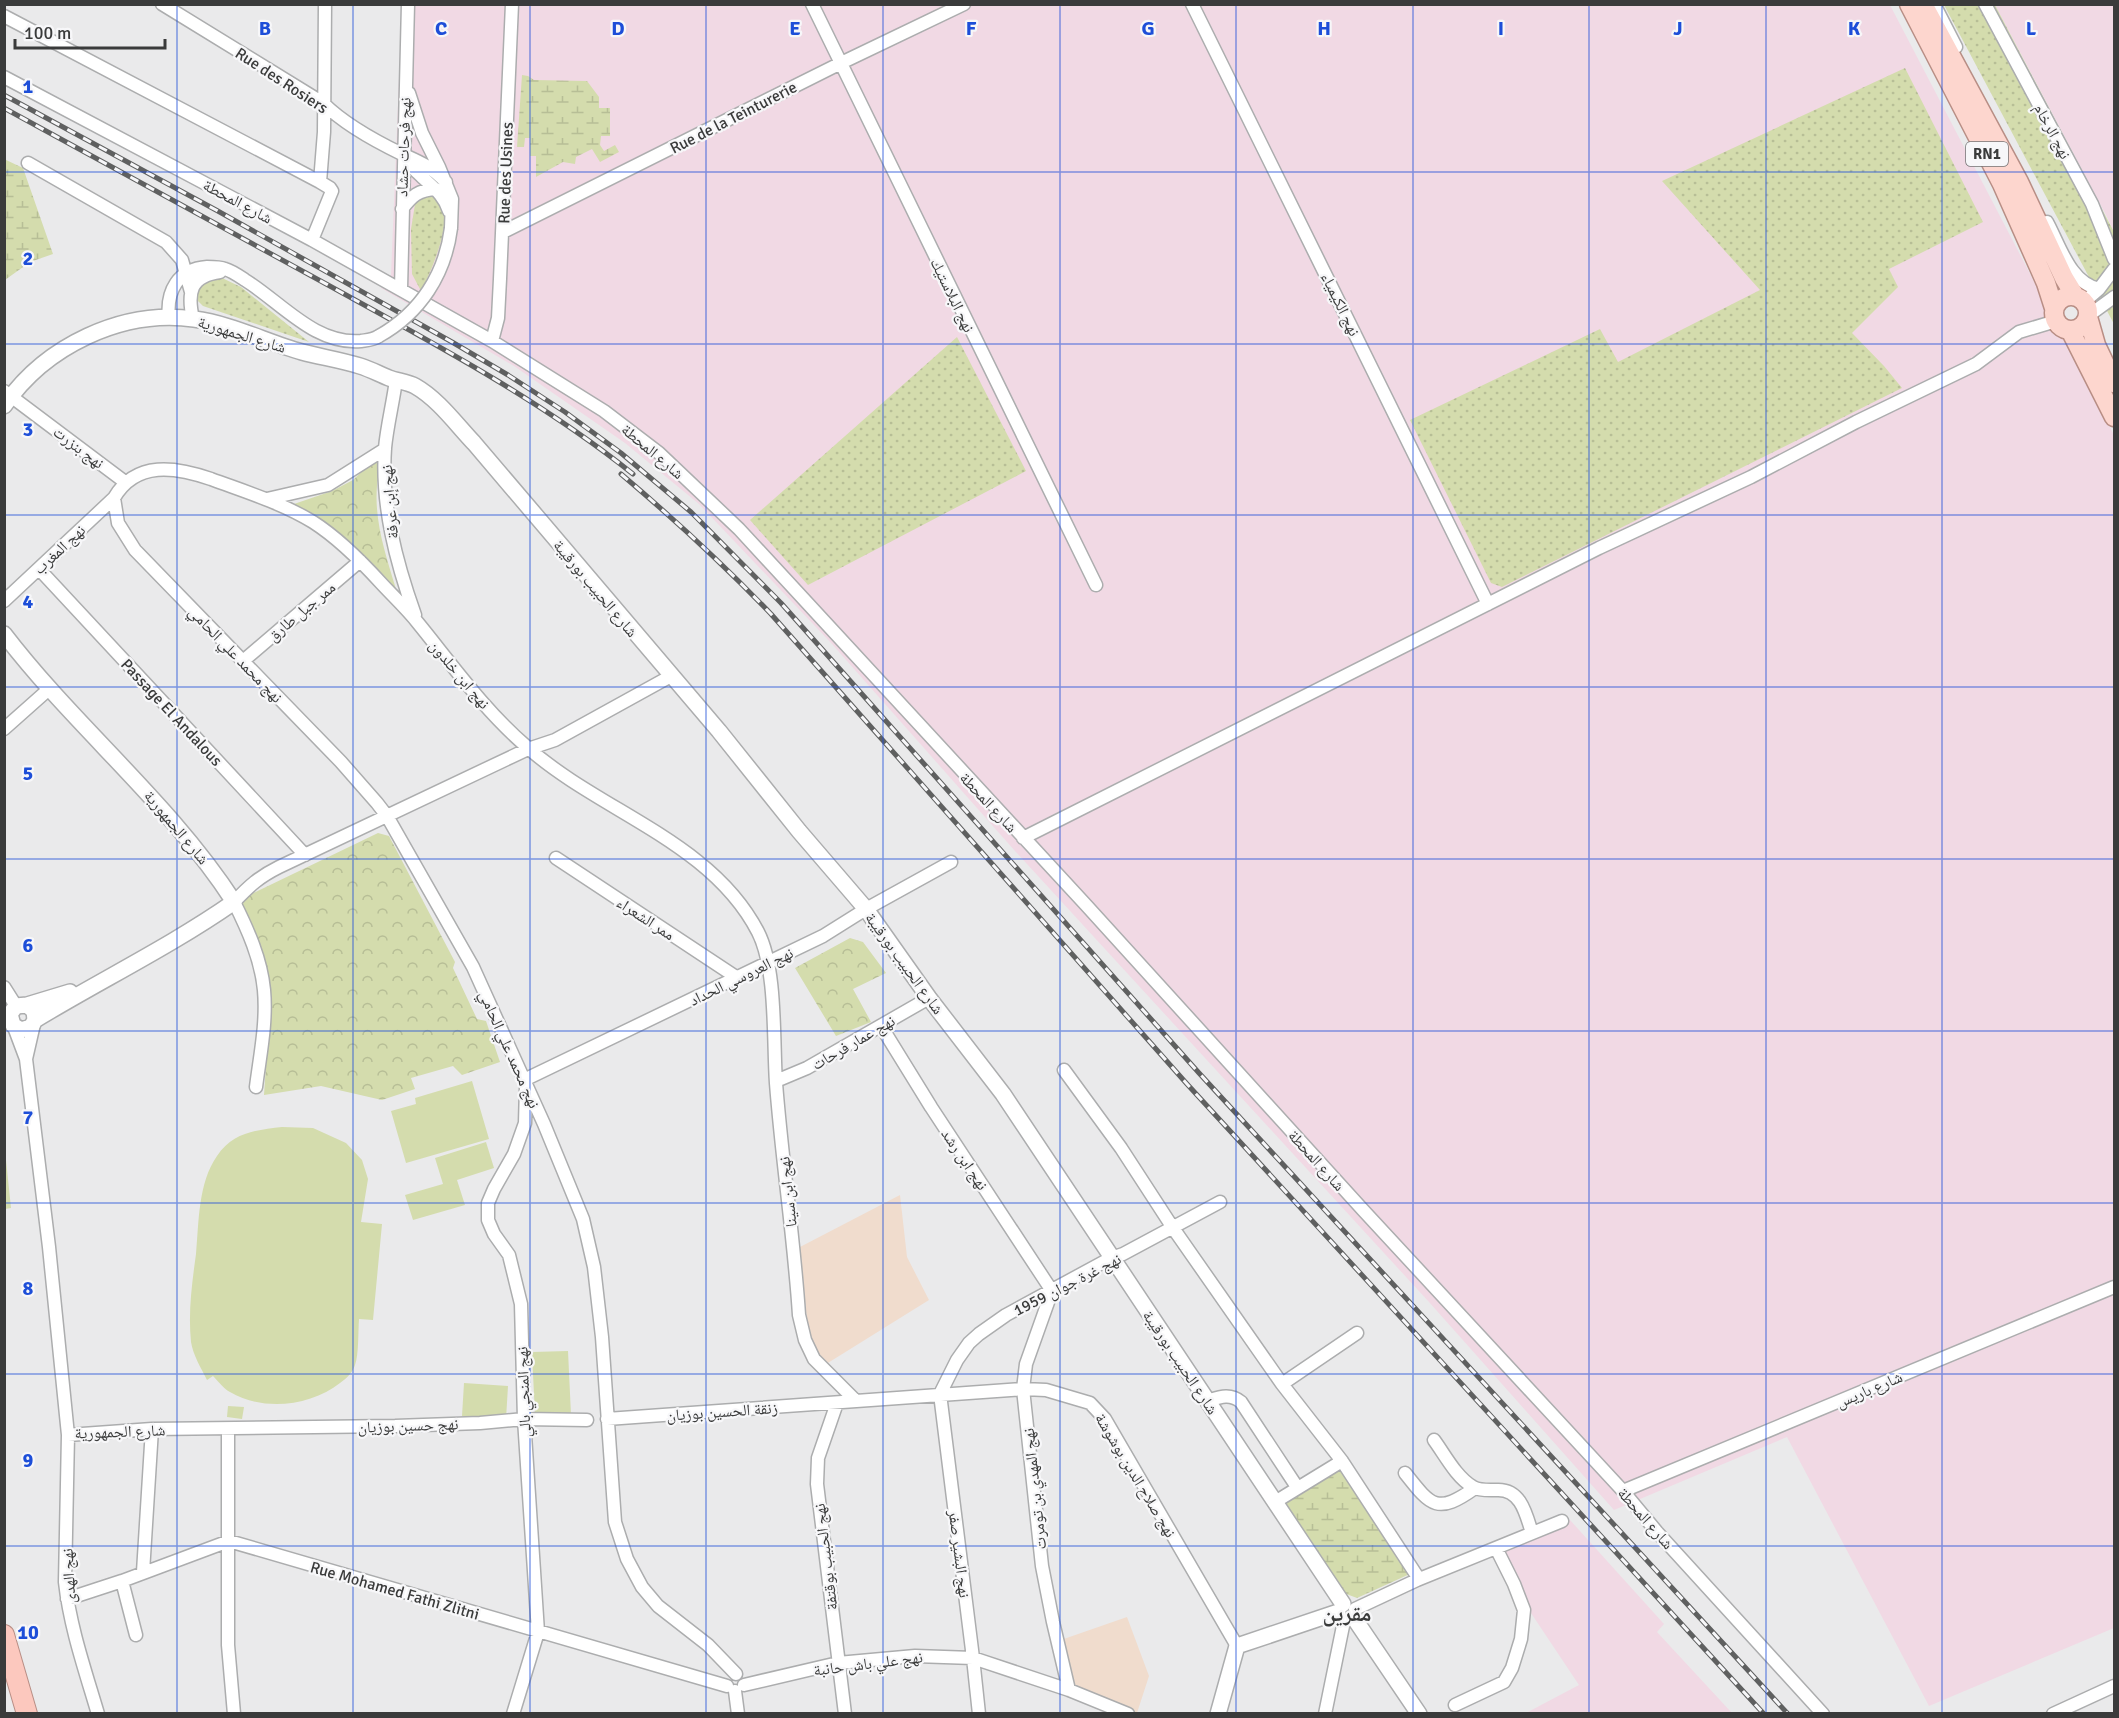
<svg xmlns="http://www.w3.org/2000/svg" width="2119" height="1718" font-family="Signika,'Noto Naskh Arabic',sans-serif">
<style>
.industrial{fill:#f1d9e4}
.education{fill:#f0dccd}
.grass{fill:url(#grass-dots)}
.wetland{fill:url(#wetland-marsh)}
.park{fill:url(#park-crowns)}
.pitch{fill:#d4dcad}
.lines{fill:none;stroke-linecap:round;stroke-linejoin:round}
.minor-casing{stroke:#acadae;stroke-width:15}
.tertiary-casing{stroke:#acadae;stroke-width:18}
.primary-casing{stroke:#b88e85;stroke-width:21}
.trunk-casing{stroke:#b88e85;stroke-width:22}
.minor{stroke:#fff;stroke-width:12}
.tertiary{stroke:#fff;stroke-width:15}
.primary{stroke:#fdd6ce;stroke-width:18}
.trunk{stroke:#fcc8be;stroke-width:20}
.rail-casing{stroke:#5f6060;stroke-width:5}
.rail{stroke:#f7f7f9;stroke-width:3;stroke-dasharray:9;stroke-linecap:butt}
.minor-bridge-casing{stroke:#acadae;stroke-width:15;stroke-linecap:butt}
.minor-bridge{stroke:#fff;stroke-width:12}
.grid{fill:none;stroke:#1d4ed8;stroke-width:1.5;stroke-opacity:0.55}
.labels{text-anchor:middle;stroke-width:4.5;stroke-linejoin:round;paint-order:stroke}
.shield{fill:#f7f7f9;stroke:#737374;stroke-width:1.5}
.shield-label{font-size:15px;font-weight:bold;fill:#3a3b3b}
.street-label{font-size:16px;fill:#3a3b3b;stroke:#f7f7f9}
.district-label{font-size:22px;font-weight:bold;fill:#3a3b3b;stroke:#f7f7f9}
.grid-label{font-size:20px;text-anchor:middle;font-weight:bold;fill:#1d4ed8;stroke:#f7f7f9;stroke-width:4.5;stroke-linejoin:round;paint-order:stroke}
</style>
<defs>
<pattern id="grass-dots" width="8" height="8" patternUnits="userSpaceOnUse" patternTransform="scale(1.5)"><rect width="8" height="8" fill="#d4dcad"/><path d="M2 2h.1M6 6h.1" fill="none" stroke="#b7be96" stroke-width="1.8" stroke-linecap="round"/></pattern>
<pattern id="wetland-marsh" width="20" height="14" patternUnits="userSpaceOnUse" patternTransform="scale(1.5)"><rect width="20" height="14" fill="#d4dcad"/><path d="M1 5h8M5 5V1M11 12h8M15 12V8" fill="none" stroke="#b7be96"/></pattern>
<pattern id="park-crowns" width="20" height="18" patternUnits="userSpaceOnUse" patternTransform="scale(1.5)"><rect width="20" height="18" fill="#d4dcad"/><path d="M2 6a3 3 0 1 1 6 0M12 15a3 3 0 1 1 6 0" fill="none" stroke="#b7be96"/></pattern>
</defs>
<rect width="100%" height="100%" fill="#eaeaeb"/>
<!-- industrial -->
<path class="industrial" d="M402 5H1890L2114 435V1628L1929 1706 1787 1437 1614 1510 1429 1302 1015 851 832 644 699 504 625 443 514 366 381 288 391 275Z
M1995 5H2114V232L2107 217Z
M1570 1520 1664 1624 1657 1632 1732 1713H1526L1579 1685 1493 1556Z"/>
<!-- education -->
<path class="education" d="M900 1195 907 1257 929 1300 823 1366 817 1357 808 1331 800 1247Z
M1127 1617 1149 1676 1137 1713 1075 1688 1070 1683 1058 1641Z"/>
<!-- grass -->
<path class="grass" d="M1944 5H1995L2114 232V324Z
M1905 68 1983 222 1889 269 1898 287 1852 333 1884 366 1902 388 1502 587 1491 583 1410 420 1600 329 1618 362 1760 290 1662 181Z
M423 194C427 194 433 194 436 197 459 211 430 274 421 291L412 274 411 229 416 198Z
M220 277 241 287 309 342 203 306 196 299 199 285 204 279Z
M957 337 1026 471 808 585 750 520Z"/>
<!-- wetland -->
<path class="wetland" d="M522 75 528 76 534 80 587 81 599 97V108H610V136H601L600 145 604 151 615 145 619 152 600 162 592 149 576 157 575 164 563 162 536 177V156H530V138H525L524 147H517Z
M4 159 23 168 53 254 30 262 5 280Z
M1335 1462 1412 1573 1357 1598 1341 1592 1283 1504Z"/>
<!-- park -->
<path class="park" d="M385 449C382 461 378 474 377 486 374 521 386 556 396 589 366 554 334 527 294 504L332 491 353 480Z
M378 833 389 836 455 962 453 968 477 1019 486 1021 500 1062 462 1075 453 1066 411 1078 415 1089 382 1100 321 1086 264 1095 271 991 254 929 239 900Z
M850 938 863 942 886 973 853 989 871 1022 836 1036 795 968Z"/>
<!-- pitch -->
<path class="pitch" d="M472 1081 489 1139 406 1163 391 1111 416 1104 415 1098Z
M282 1127 313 1128 346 1143 362 1160 368 1179 361 1222 382 1224 373 1320 359 1319C358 1332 359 1354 355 1365 353 1372 346 1379 340 1383 311 1406 263 1412 230 1392 224 1389 218 1381 213 1376L207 1380C201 1368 193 1355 191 1342 188 1312 192 1283 196 1254 199 1222 198 1183 217 1156 233 1132 257 1130 282 1127Z
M4 1141 11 1208 5 1209H4Z
M486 1142 494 1168 457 1180 465 1205 413 1220 405 1195 443 1184 435 1158Z
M568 1351 571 1415 535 1416 532 1352Z
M464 1383 508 1386 506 1419 462 1416Z
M228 1406 244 1407 242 1419 227 1417Z"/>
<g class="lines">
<!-- minor casing -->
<g class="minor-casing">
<path id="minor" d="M162 4 323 103C345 125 375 141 402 154 422 163 430 166 446 182
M812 4 1096 585
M1192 4 1488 604
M1934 4 1956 47
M1985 4 2092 204 2114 259
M4 16 320 182
M4 77 312 240 492 341 604 411 659 453 739 529 1086 905 1363 1210 1623 1491 1657 1532 1823 1714
M409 93 422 133 439 167 452 199 451 228
M404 155C409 162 413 169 419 174 431 186 444 194 449 211
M28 163 166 242 182 260 191 292
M402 209C412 196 418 190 436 189
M2047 222C2060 246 2070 283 2099 289
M503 232 841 63 964 4
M312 240 332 191 330 188 320 182 324 132 325 4
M401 289 408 4
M2084 302 2099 289 2114 269
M2088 316 2114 297
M169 318C166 291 178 269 207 267 213 267 220 267 225 269 232 271 239 276 245 280 282 303 315 345 361 341 368 340 373 340 379 336
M193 319C187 293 190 276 220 272
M492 341 498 318 500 279 512 4
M396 380C393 403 387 426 385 448 381 505 396 562 415 615
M4 391 125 482
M114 498 118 523 135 550 341 762 377 803 387 816 473 967 544 1124 583 1219 594 1267 602 1337 615 1522 627 1559 642 1587 658 1606 708 1645 736 1674
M267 499 328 485 385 449
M39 569 305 855
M4 601 114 498C136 460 176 467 211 479 246 492 282 503 313 522 338 538 361 561 381 583 393 596 407 609 418 623 453 666 485 711 527 747 600 812 711 841 758 932 777 969 773 1041 776 1083 782 1161 794 1237 799 1315L805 1340 814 1359 855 1400
M243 661 360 561
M4 729 49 689
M1023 838 1599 548 1751 477 1856 422 1976 364 2019 332 2056 321
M556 858 736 977
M4 987 16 1006
M881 1026 931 1107 1052 1291 1026 1364 1023 1389 1042 1566 1053 1622 1069 1690
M14 1027 26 1059 34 1024
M26 1059 49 1247 68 1435 152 1429 395 1426 480 1423 524 1419 587 1420
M1064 1070 1121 1148 1173 1228 1282 1384 1342 1461 1419 1579
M524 1080 823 936 866 909 951 862
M776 1081 807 1068 929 998
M256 1087C260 1055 267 1023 264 990 261 959 248 930 234 902 249 886 259 877 279 867L528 749 555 740 671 676
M1282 1384 1357 1333
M1207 1401C1220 1397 1230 1393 1241 1402L1297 1487
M837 1403 818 1458 817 1484 845 1714
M607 1419 1023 1389 1046 1390 1090 1403 1105 1419 1237 1646
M228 1429V1645L234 1714
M68 1435 65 1582C70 1627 85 1670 98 1714
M1434 1440C1445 1455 1456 1477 1473 1487 1480 1491 1490 1490 1497 1490 1521 1489 1526 1514 1532 1533
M1405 1473C1431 1506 1437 1515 1475 1488
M1623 1491 2114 1287
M1275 1502 1342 1461
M143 1572 152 1429
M122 1581 136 1635
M67 1599 122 1581 229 1541 727 1686
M1355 1609 1417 1580 1562 1521
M744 1685 838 1663 915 1656 973 1658 1069 1690 1128 1714
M735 1691 738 1714
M1455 1705 1504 1682 1512 1668 1521 1639 1524 1610 1514 1584 1496 1548
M513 1714 538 1632 524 1419 521 1304 509 1255 494 1234 488 1220V1203L494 1189 514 1154 525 1123 526 1087
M979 1714 973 1658 940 1394 957 1360 969 1343 979 1334 1006 1315 1111 1258 1123 1254 1220 1202
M1325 1714 1344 1621
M2053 1714 2114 1686"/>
</g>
<!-- tertiary casing -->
<g class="tertiary-casing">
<path id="tertiary" d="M4 406C45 346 122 309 194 319 232 324 266 342 302 352 321 357 341 360 360 366 370 369 379 374 389 378 397 381 408 382 415 386 438 399 456 424 474 443L719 731 799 831 866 909 929 998 1003 1094 1343 1604
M4 634C76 728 170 803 234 902 171 946 101 980 35 1020
M27 1005 70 992
M4 1015 10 1014 16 1006 27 1005 34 1011 35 1020 31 1027 21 1030 13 1025 10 1014
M1354 1618 1419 1714
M1218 1714 1237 1646 1338 1612"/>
</g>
<!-- primary casing -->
<g class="primary-casing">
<path id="primary" d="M1909 4 2002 184 2046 283 2054 308
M1923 4 2019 182 2064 278 2075 296
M2054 313a17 17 0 1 1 34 0a17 17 0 1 1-34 0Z
M2088 317 2096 345 2114 383
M2070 330 2114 417"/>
</g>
<!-- trunk casing -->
<g class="trunk-casing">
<path id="trunk" d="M4 1635 27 1714"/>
</g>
<!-- minor -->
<use href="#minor" class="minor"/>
<!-- tertiary -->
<use href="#tertiary" class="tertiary"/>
<!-- primary -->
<use href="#primary" class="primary"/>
<!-- trunk -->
<use href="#trunk" class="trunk"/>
<!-- rail casing -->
<g class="rail-casing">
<path id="rail" d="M4 95 216 210 452 342 508 375 565 412 621 453 691 512 781 603 1199 1073 1788 1714
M4 108C112 167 220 226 328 285 433 343 539 399 633 474
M621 474C673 518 723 564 771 614L1187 1084 1764 1714"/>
</g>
<!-- rail -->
<use href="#rail" class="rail"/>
<!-- minor-bridge casing -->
<g class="minor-bridge-casing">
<path id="minor-bridge" d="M379 336C420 313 445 275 451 228"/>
</g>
<!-- minor-bridge -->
<use href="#minor-bridge" class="minor-bridge"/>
</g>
<!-- grid -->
<path class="grid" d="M177 4V1714M353 4V1714M530 4V1714M706 4V1714M883 4V1714M1060 4V1714M1236 4V1714M1413 4V1714M1589 4V1714M1766 4V1714M1942 4V1714M4 172H2114M4 344H2114M4 515H2114M4 687H2114M4 859H2114M4 1031H2114M4 1203H2114M4 1374H2114M4 1546H2114"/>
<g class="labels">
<!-- shield labels -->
<rect class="shield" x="1966" y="142" width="42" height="24" rx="4.5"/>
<g class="shield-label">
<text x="1987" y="159">RN1</text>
</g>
<!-- street labels -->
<g class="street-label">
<text transform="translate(282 80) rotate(33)" y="6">Rue des Rosiers</text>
<text transform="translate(733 117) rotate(-27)" y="6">Rue de la Teinturerie</text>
<text transform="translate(2053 131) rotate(62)" y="6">نهج الرخام</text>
<text transform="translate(403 147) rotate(-88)" y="6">نهج فرحات حشاد</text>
<text transform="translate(505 173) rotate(-88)" y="6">Rue des Usines</text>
<text transform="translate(238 201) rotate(28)" y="6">شارع المحطة</text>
<text transform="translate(953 295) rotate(64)" y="6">نهج البلاستيك</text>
<text transform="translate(1341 304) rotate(64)" y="6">نهج الكيمياء</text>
<text transform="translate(242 334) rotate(17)" y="6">شارع الجمهورية</text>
<text transform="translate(79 447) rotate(37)" y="6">نهج بنزرت</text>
<text transform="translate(653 451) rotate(40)" y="6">شارع المحطة</text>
<text transform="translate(389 502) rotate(-95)" y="6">نهج إبن عرفة</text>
<text transform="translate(59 549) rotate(-43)" y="6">نهج المغرب</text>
<text transform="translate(596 588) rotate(50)" y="6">شارع الحبيب بورقيبة</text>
<text transform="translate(301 611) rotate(-40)" y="6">ممر جبل طارق</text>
<text transform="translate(236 654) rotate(46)" y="6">نهج محمد علي الحامي</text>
<text transform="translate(460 674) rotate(50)" y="6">نهج ابن خلدون</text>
<text transform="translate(172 712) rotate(47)" y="6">Passage El Andalous</text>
<text transform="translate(989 802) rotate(47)" y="6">شارع المحطة</text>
<text transform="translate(177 827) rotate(50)" y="6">شارع الجمهورية</text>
<text transform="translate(646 918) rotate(33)" y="6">ممر الشعراء</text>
<text transform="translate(905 963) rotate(54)" y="6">شارع الحبيب بورقيبة</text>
<text transform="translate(741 976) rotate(-26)" y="6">نهج العروسي الحداد</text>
<text transform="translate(853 1042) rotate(-30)" y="6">نهج عمار فرحات</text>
<text transform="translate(510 1049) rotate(66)" y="6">نهج محمد علي الحامي</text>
<text transform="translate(965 1159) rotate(56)" y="6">نهج ابن رشد</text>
<text transform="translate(1317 1160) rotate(48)" y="6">شارع المحطة</text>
<text transform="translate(787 1192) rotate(-96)" y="6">نهج ابن سينا</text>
<text transform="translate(1067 1284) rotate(-27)" y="6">نهج غرة جوان 1959</text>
<text transform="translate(1181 1362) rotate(56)" y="6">شارع الحبيب بورقيبة</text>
<text transform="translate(1869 1389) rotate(-23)" y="6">شارع باريس</text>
<text transform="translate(523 1392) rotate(-92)" y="6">نهج المنجي بالي</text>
<text transform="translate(722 1411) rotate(-4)" y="6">زنقة الحسين بوزيان</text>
<text transform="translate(408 1425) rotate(-2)" y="6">نهج حسين بوزيان</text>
<text transform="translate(120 1431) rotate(-2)" y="6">شارع الجمهورية</text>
<text transform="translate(1136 1475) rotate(59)" y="6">نهج صلاح الدين بوشوشة</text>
<text transform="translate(1034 1489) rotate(-96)" y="6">نهج المهدي بن تومرت</text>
<text transform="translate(1646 1518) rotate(49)" y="6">شارع المحطة</text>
<text transform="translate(960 1554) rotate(83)" y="6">نهج البشير صفر</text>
<text transform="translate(825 1557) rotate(-97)" y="6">نهج الحبيب بوقتفة</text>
<text transform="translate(68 1576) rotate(-93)" y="6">نهج الهدى</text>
<text transform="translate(395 1590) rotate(16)" y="6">Rue Mohamed Fathi Zlitni</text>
<text transform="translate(868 1663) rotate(-7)" y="6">نهج علي باش حانبة</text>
</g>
<!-- district labels -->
<g class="district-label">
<text x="1347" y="1621">مقرين</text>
</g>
</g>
<g class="grid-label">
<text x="265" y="35">B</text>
<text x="441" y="35">C</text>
<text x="618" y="35">D</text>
<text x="795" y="35">E</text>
<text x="971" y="35">F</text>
<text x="1148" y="35">G</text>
<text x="1324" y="35">H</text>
<text x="1501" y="35">I</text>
<text x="1678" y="35">J</text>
<text x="1854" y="35">K</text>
<text x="2031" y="35">L</text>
<text x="28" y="93">1</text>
<text x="28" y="265">2</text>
<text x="28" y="436">3</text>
<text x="28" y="608">4</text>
<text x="28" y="780">5</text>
<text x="28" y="952">6</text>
<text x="28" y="1124">7</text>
<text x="28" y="1295">8</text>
<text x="28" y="1467">9</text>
<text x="28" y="1639">10</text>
</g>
<!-- border -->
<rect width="2119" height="1718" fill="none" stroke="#3a3b3b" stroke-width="12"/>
<!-- scale -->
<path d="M15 39v9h150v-9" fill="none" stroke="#3a3b3b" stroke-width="3"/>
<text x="24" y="39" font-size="18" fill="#3a3b3b" stroke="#f7f7f9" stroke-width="4.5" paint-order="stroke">100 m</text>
</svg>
